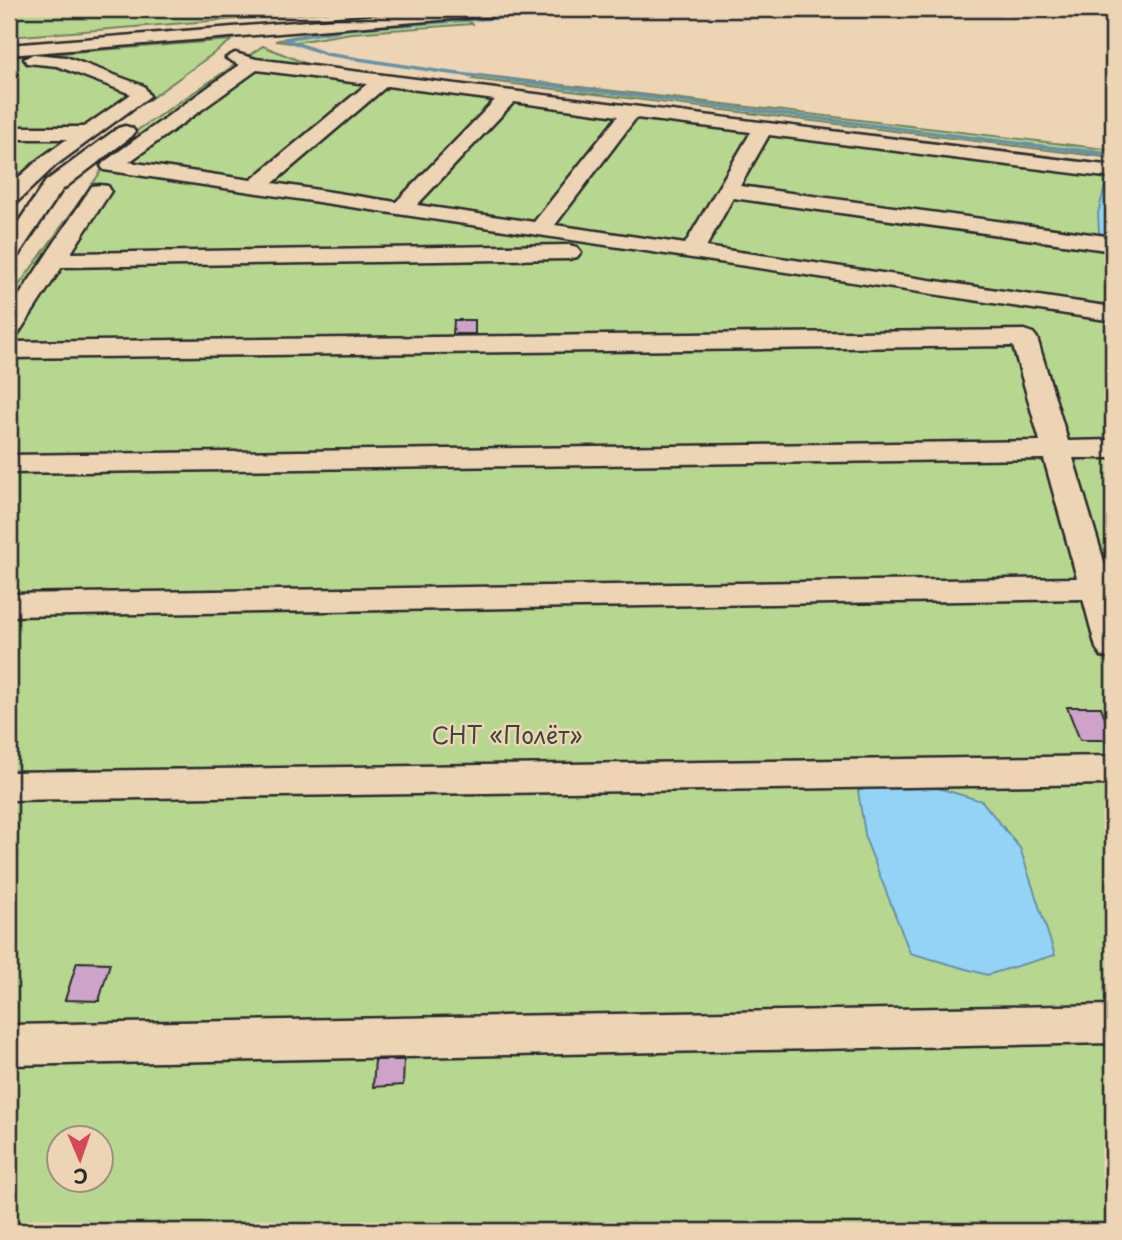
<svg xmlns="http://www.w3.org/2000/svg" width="1122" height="1240" font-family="'Playpen Sans',sans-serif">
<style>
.green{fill:#b7d791;stroke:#71815e;stroke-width:2;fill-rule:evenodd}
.water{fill:#94d3f5;stroke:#6a90a4;stroke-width:2}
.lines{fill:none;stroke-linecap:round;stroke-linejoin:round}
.stream-far1{stroke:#6a90a4;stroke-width:3.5}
.stream{stroke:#6a90a4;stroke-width:4.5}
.building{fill:#cda3c9;stroke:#2b2b2b;stroke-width:2}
.minor-casing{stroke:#2b2b2b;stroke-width:5}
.minor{fill:#ecd4b4;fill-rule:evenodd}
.labels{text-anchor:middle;stroke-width:5;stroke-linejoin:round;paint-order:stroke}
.park-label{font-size:23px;fill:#40453a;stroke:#ecd4b4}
</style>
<rect width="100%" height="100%" fill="#ecd4b4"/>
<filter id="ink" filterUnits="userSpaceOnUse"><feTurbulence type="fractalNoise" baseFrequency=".0143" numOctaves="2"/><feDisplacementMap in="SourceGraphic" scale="14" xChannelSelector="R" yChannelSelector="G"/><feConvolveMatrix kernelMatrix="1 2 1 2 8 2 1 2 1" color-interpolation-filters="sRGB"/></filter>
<g filter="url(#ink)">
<!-- green -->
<path class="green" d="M9 9H360L9 37Z
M465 18 472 24 351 33 291 43 275 41 343 27Z
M232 40 150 99 131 107 26 187 9 211V57Z
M263 46 312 66 1113 168V1231H9V299L98 176 114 146ZM60 1138H102V1180H60Z
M479 75 1113 150V158L473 79Z"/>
<!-- water -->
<path class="water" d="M1105 186H1113V237L1099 233 1098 213Z
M883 783 938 788 982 801 1020 848 1055 955 987 975 910 953 866 840 858 791Z"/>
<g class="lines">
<!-- stream-far1 -->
<path class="stream-far1" d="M616 9 346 29 284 39 326 54 443 72 1081 151"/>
<!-- stream -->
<path class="stream" d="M1067 149 1113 155"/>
</g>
<!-- building -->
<path class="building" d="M454 320H475V334H453Z
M1067 707H1101L1113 740H1080Z
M77 962 110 963 99 1001 65 1000Z
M375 1060H404L403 1085 373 1087Z"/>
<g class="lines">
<!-- minor casing -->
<g class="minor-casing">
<path id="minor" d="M456 9H522L514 14 9 55V45Z
M235 53 256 59 1113 166V178L769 135 740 186 1113 237V251L733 198 706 247 1113 307V321L104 170 101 166 104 162 239 65 226 58ZM257 70 367 84 251 180 129 162ZM387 86 495 100 396 202 273 183ZM514 102 618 116 534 222 417 205ZM636 118 751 132 685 244 555 225Z
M33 54 66 57 144 86 150 96 56 165 17 202 9 203V186L42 157 67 139H9V127H84L131 94 57 66 27 63 24 59Z
M125 126 132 128 135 132 132 136 62 190 17 257 9 259V236L46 181 118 128Z
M100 185 108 186 111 191 71 253 569 245 577 247 581 252 577 257 569 259 62 267 18 334 9 337V311L92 186Z
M1024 330 1033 333 1037 338 1068 441 1113 440V458H1073L1109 578H1113V659L1101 656 1096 648 1083 599 9 616V594L1077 578 1044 459 9 473V455L1040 441 1013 346 9 358V342Z
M1113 756V784L9 800V772Z
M1113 1005V1043L9 1065V1025Z"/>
</g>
<!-- minor -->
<use href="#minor" class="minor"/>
</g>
</g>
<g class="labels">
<!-- park labels -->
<g class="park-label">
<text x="507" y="744">СНТ «Полёт»</text>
</g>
</g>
<!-- margin -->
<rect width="1122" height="1240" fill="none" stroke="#ecd4b4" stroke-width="35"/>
<rect x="18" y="18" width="1087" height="1205" fill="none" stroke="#2b2b2b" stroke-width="2.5" filter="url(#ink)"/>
<!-- north arrow -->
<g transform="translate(80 1159) rotate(178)"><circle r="33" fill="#ecd4b4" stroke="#9f907d" stroke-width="2"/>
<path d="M0-5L12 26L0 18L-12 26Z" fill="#d1495b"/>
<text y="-10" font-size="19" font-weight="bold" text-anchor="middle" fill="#2b2b2b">С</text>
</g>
</svg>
